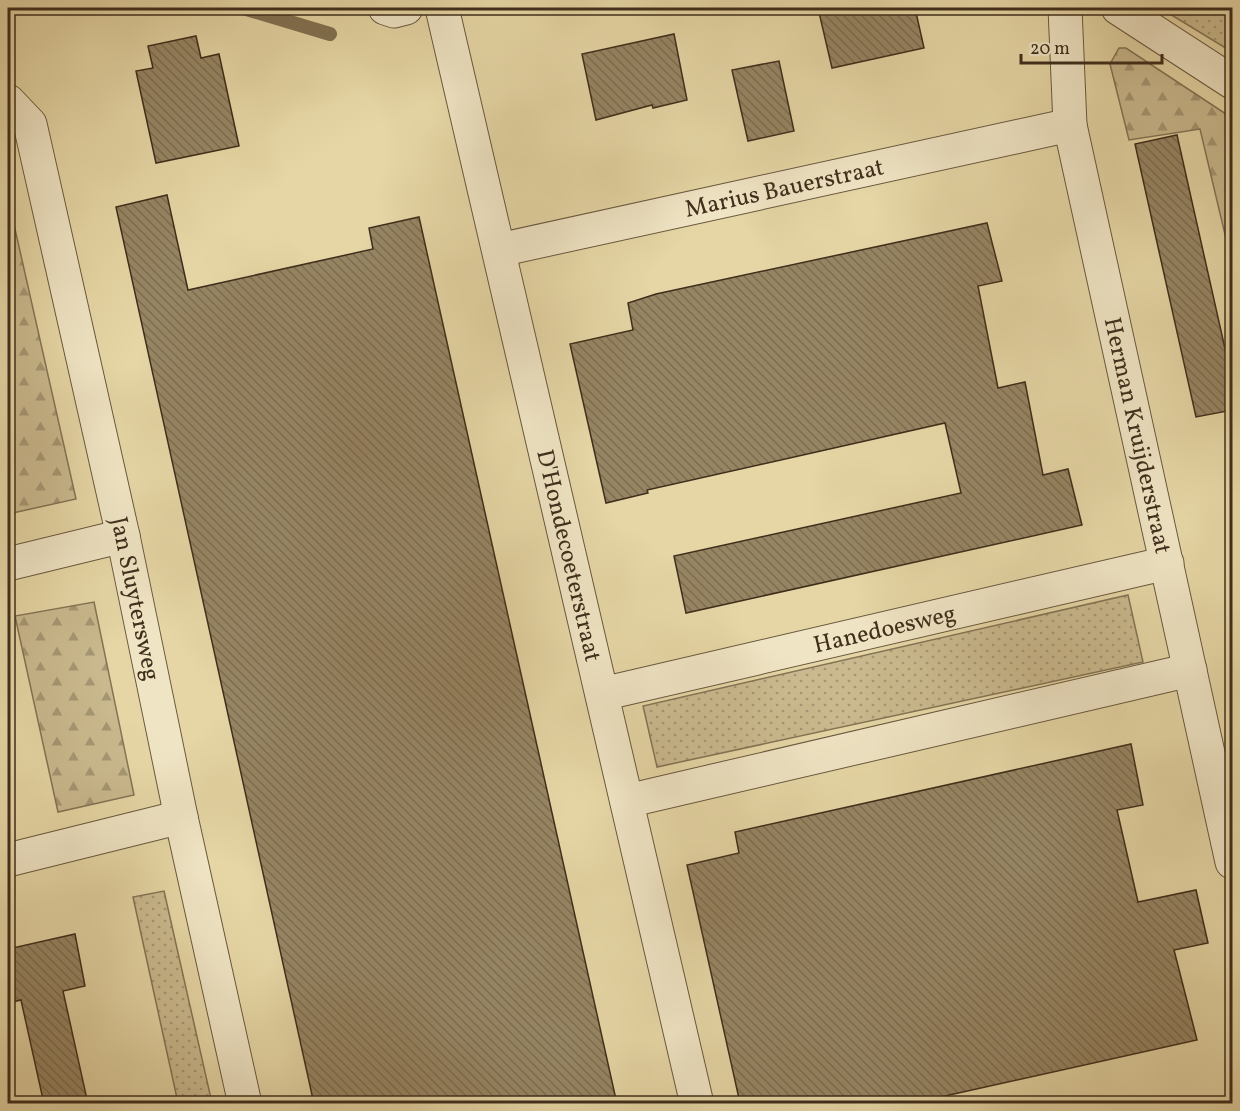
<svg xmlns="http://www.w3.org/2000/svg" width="1240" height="1111" font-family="Vollkorn,serif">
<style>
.grass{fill:url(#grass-dots);stroke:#847455;stroke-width:1.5}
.forest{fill:url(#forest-firs);stroke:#847455;stroke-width:1.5}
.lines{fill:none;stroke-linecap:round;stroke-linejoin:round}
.stream{stroke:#817152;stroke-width:14}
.building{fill:url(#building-back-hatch);stroke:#3f2e1c;stroke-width:1.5}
.minor-casing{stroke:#69583e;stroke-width:35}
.minor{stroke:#efe4c4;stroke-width:33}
.labels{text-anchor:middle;stroke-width:6;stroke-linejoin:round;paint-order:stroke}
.street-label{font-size:24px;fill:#3f2e1c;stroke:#efe4c4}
</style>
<defs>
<pattern id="grass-dots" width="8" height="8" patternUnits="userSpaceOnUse" patternTransform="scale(1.5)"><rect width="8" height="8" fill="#cab98e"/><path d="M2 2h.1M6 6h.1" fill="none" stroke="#a59773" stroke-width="1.8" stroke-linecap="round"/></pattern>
<pattern id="forest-firs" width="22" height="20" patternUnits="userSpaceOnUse" patternTransform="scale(1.5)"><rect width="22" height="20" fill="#cab98e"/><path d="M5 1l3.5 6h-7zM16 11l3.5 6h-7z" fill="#a59773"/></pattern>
<pattern id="building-back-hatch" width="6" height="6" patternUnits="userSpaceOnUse" patternTransform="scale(1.5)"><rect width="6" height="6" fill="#968563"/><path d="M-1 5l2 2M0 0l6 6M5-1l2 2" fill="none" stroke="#7c6d51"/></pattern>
</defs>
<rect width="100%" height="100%" fill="#e6d6a5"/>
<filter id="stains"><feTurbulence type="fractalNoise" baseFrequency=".00333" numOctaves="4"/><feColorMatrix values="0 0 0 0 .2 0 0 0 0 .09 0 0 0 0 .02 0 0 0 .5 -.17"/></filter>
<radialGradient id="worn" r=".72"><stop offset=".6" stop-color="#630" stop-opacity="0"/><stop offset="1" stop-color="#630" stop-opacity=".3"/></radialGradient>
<!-- grass -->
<path class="grass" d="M1160 8H1232V52Z
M1128 595 1143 662 657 767 643 706Z
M164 891 212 1103H178L133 897Z"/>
<!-- forest -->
<path class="forest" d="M1119 48H1126L1232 118V264L1200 129 1129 140 1110 64Z
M8 198 76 499 8 514Z
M94 602 134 795 58 812 15 616Z"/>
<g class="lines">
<!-- stream -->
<path class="stream" d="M243 8 330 34"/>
</g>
<!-- building -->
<path class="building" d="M818 8H915L924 48 832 68Z
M674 34 687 100 653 108 652 105 596 120 582 54Z
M196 36 201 58 219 54 239 146 156 163 136 71 153 68 148 46Z
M779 61 794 131 748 141 732 70Z
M1177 135 1228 362 1233 361V410L1196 417 1135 144Z
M167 195 188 290 373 249 369 228 419 217 617 1104H314L116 207Z
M987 223 1002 281 978 286 998 388 1025 382 1043 475 1068 469 1082 525 686 613 674 556 961 493 945 423 647 490 648 493 606 503 570 344 633 330 628 303 656 294Z
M1131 744 1143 805 1117 810 1138 902 1196 890 1208 943 1174 950 1197 1040 909 1104 740 1103 687 865 739 853 735 832Z
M75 934 85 986 63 991 88 1104H44L21 1000 8 1003V949Z"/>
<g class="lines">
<!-- minor casing -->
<g class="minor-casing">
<g id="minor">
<path d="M385 8 394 11 406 8"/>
<path id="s1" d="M442 8 697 1104"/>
<path id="s2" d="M1065 8 1070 125 1232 862"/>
<path d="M1118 8 1232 82"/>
<path id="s3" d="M8 101 30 124 123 536 181 817 245 1104"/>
<path id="s4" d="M499 250 1070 125"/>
<path d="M8 564 123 536"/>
<path id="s5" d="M602 694 1167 563"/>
<path d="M627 801 1190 670"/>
<path d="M8 860 181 817"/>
</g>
</g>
<!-- minor -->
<use href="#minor" class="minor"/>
</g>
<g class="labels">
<!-- street labels -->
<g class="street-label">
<text dy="8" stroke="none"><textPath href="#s4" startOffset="292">Marius Bauerstraat</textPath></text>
<text dy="8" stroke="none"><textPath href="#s2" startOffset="435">Herman Kruijderstraat</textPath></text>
<text dy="8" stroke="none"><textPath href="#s1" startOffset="562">D'Hondecoeterstraat</textPath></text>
<text dy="8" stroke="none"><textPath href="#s3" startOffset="518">Jan Sluytersweg</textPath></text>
<text dy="8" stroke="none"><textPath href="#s5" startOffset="290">Hanedoesweg</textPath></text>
</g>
</g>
<!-- margin -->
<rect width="1240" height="1111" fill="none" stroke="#e6d6a5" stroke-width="30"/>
<rect x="9" y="9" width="1222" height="1093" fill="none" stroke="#3f2e1c" stroke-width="3"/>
<rect x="15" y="15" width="1210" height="1081" fill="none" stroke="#3f2e1c" stroke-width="1.5"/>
<!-- scale -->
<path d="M1021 54v9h141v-9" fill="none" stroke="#3f2e1c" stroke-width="3"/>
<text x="1030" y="54" font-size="18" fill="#3f2e1c" stroke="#efe4c4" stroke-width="4.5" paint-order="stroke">20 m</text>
<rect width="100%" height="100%" filter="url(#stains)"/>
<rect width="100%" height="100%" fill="url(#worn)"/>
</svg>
